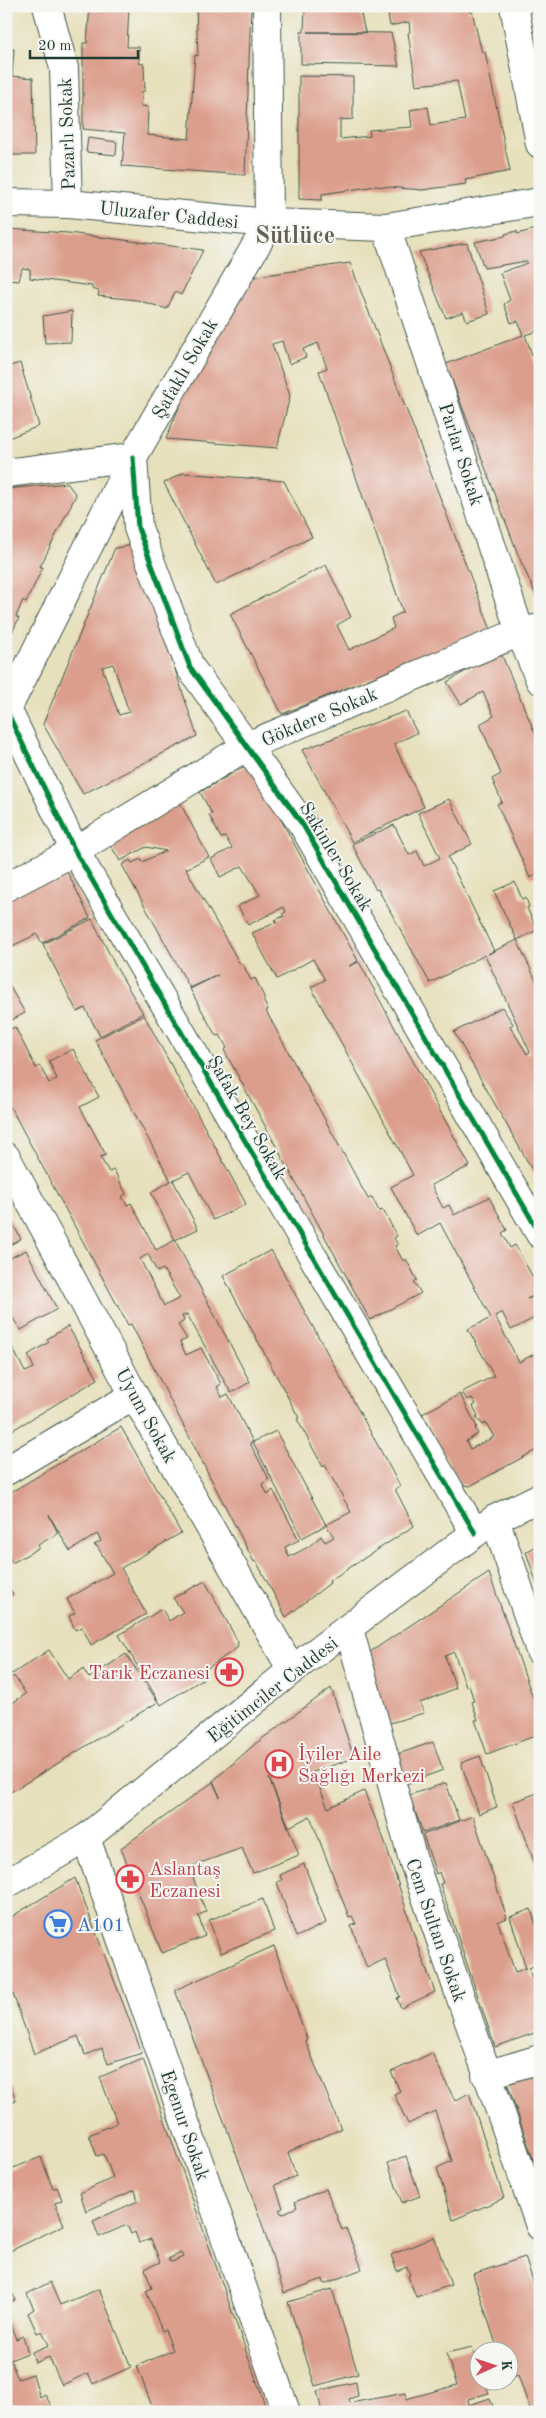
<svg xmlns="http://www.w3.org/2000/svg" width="546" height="2418" font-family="'Old Standard TT',serif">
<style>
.building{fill:#dc9e8c;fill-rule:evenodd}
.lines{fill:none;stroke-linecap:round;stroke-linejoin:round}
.street-casing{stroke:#3d5548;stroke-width:30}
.secondary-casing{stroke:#3d5548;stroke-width:30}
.street{stroke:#fff;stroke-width:28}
.secondary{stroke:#fff;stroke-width:28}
.cycleway-casing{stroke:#f6f6f2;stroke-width:8}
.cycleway{stroke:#00873e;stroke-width:5}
.labels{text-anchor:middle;stroke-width:4;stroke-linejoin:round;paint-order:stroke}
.street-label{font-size:19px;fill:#1f3d34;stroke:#f6f6f2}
.health-label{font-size:19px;fill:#be3a42;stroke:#f6f6f2;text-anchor:start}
.shop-label{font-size:19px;fill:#366cbe;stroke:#f6f6f2;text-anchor:start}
.district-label{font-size:24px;font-weight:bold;fill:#615f53;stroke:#f6f6f2}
</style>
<rect width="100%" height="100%" fill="#f6f6f2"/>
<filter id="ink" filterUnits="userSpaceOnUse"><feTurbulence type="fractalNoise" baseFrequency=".02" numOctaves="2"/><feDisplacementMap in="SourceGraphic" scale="10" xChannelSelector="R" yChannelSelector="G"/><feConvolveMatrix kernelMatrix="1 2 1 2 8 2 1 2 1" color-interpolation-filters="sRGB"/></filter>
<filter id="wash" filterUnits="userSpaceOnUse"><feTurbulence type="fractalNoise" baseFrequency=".0096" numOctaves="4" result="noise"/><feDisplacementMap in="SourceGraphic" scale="20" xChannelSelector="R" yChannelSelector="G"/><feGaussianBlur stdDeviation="1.12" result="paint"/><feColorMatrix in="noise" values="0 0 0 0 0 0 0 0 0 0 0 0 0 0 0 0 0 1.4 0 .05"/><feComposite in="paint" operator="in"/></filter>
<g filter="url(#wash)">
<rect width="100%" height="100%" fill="#e7e0bc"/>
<g id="blocks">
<!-- building -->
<path class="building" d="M90 6H129L127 47H139V63L144 64 145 91H142L141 106 148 107 147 135 189 139 195 55 198 56 196 6H251L245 175 122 166 125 133 83 129V43H87Z
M305 6H359L365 32H308L391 33 399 66 301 64V32H304Z
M406 6H468L469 12 472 11 482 53 485 52 510 171 465 180 466 184 422 190 376 186 322 194V200L299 199V76L353 77V119L340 120V139L370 136 369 130 412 127 410 110 428 107 431 125 465 120 457 81 416 85 408 33 410 32 409 22 390 26 387 9Z
M525 6H540V8L526 12Z
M6 49H14L12 76 33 78 35 155H6Z
M88 138 117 142 116 155 86 152Z
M540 228V330L525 335 540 377V604L519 557 446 364 523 335 518 321 511 323 504 304 510 300 500 273 527 263V261L484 268 475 242 505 236V234L517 231V234Z
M7 229 68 233 203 250 181 295 175 292 167 309 137 300 98 296 99 291 92 289V286L30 278V269L22 268 19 281 6 280Z
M467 243 489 314 467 321 463 312 446 318 419 252Z
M350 263 491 630 282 714 230 614 326 565 351 617 337 625 349 650 394 628 391 618 403 612 319 371 327 368 318 343 303 349 306 357 289 364 282 341 272 344 290 396 277 448 166 439 208 337 250 279 258 276Z
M72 311 71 342 45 343 43 316Z
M20 363 39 426 6 439V367Z
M183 473 284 481 312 537 216 585 164 483Z
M67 483 76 495 40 567H43L26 602 23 600 16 617 19 618 6 645V489Z
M134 545 197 736 83 794 43 724 115 548ZM113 664 129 712 119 715 102 667Z
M500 651 540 745V873L530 878 497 804 502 802 492 779 501 774 480 724 494 716 483 692 461 704 447 682Z
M406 711 417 733 394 744 424 807 352 842 302 750Z
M250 763 358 961 349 966 359 962 470 1166 431 1185 443 1208 449 1205 454 1215 489 1197 507 1230 502 1233 510 1248 515 1245 540 1290V1293L527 1299 540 1294V1315L511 1330 502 1312 495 1316 519 1362 540 1351V1448L470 1486 461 1484 422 1414 460 1394 477 1427 475 1428 478 1434 466 1441 470 1449 494 1437 486 1423 483 1425 476 1417 478 1416 473 1406 476 1404 472 1398 467 1400 462 1392 494 1376 468 1329 491 1318 440 1223 417 1236 391 1187 413 1175 311 987 325 980 313 959 277 979 252 933 277 922 275 920 284 916 282 914 286 912 284 907 248 925 238 906 260 895 242 866 220 877 211 859 232 848 225 837 221 838 209 815 212 814 200 792Z
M449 799 472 844 448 857 494 951 488 954 517 940 540 989V1170L534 1173 454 1032 502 1007 513 1024 510 1026 527 1054 530 1052 485 955 430 983 378 889 376 890 352 844 394 825 409 855 417 851 424 866 440 858 418 813Z
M180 803 209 857 186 869 240 964 242 963 251 980 255 978 265 999 263 1000 268 1010 266 1011 368 1199 372 1197 379 1211 383 1210 397 1236 394 1238 398 1245 395 1246 403 1261 406 1259 417 1280 414 1282 421 1293 370 1320 224 1050 227 1048 220 1035 216 1036 190 989 218 975 190 988 122 865 130 860 132 863 141 859 142 862 166 851 146 847 120 861 108 841Z
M64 865 90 918 42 943 37 934 6 949V897Z
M515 882 522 899 526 898 529 907 527 908 537 930 517 940 494 891Z
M92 919 116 967 143 1013 100 1036 85 1008 77 1012 43 944Z
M6 980 25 1013 6 1023Z
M144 1015 246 1204 213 1220 189 1172 173 1180 198 1229 175 1240 250 1382 231 1393 187 1314 182 1316 184 1321 178 1325 187 1339 180 1342 186 1355 201 1348 221 1384 217 1387 222 1397 228 1394 253 1442 250 1443 269 1479 262 1484 268 1495 273 1490 299 1540 285 1547 289 1557 308 1547 321 1536 325 1542 334 1537 326 1525 302 1538 253 1442 276 1431 326 1525 351 1512 325 1465 323 1467 297 1419 299 1418 223 1276 271 1250 400 1486 395 1489 414 1526 329 1581 330 1583 286 1617 256 1561 254 1562 131 1324 128 1325 6 1099V1031L15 1027 36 1068 40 1066 49 1083 57 1079 49 1061 73 1049 99 1097 80 1107 106 1155 100 1157 109 1172 114 1170 126 1194 122 1197 127 1205 131 1203 156 1250 175 1240 151 1192 171 1181 95 1040ZM148 1254 157 1272 163 1269 180 1298 164 1306 140 1259Z
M540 1171V1184L534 1174Z
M6 1211 21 1239 6 1247Z
M26 1250 57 1309 21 1330 7 1310 12 1307 6 1297V1260Z
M68 1326 98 1379 6 1434V1340L8 1339 25 1372 34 1368 28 1355 49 1342 47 1339Z
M121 1427 181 1533 121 1568 146 1614 91 1645 82 1627 75 1630 69 1616 75 1613 67 1599 113 1573 97 1546 94 1545 101 1541 97 1534 70 1551 49 1515 58 1533 38 1545 39 1548 12 1563 9 1557 6 1559V1495Z
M540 1544V1590H539L526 1552Z
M489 1573 540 1718V1734L487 1754 475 1720H478L472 1702 474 1701 469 1685 466 1687 454 1652 445 1656 456 1688 420 1703 424 1713 383 1725 361 1658Z
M205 1581 238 1642 237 1648 202 1672 206 1677 161 1705 119 1635 162 1609 169 1621 183 1612 173 1598Z
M6 1582 13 1594 6 1598Z
M49 1650 68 1679 83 1669 89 1678 126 1654 158 1702 6 1795V1707L26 1694 14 1676 6 1681V1664L12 1674Z
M331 1688 354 1758 313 1772 328 1808 364 1791 385 1842 417 1944 435 1992 401 2008 397 1998 400 1997 385 1959 367 1968 351 1926 356 1924 352 1916 349 1917 310 1816 289 1827 269 1778 299 1855 253 1873 242 1848 189 1867 206 1912 198 1915 205 1936 162 1953 121 1848 213 1782 220 1797 213 1781 255 1744Z
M433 1742 443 1770 405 1784 395 1755Z
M480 1756 497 1807 479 1814 461 1763Z
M446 1783 459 1820 423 1833 409 1795Z
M540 1792V1876H539L513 1802Z
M473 1816 507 1918 498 1922 515 1972 526 1968 510 1917 531 1909 540 1938V1963L529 1968 532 1979 536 1978 540 1989V2031L495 2047 440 1884 443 1883 439 1872 436 1874 423 1835Z
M304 1864 326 1923 296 1937 277 1882 282 1880 280 1875Z
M75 1878 142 2053 108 2064 102 2048 85 2055 78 2036 34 2054 13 1994 6 1996V1920Z
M263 1899 274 1931 221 1953 209 1920Z
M274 1946 307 2039 305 2040 341 2129 288 2152 296 2176 275 2185 283 2208 279 2210 282 2214 297 2207 295 2202 326 2189 342 2230 346 2228 362 2269 324 2284 323 2279 284 2293 260 2218 175 1990Z
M432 2053 455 2101 469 2093 504 2198 453 2220 437 2168 452 2161 435 2111 408 2124 394 2094 400 2091 391 2072Z
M143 2059 265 2405 250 2412H154L137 2366 173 2350 165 2330 162 2331 146 2291 152 2288 145 2269 160 2262 151 2239 139 2243 135 2232 131 2234 127 2225 99 2237 93 2221 138 2201 135 2190 86 2211 80 2193 113 2178 104 2154 97 2156 89 2135 117 2123 100 2077ZM181 2253 183 2257 172 2262 168 2259Z
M540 2067V2177H539L506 2079Z
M6 2075 16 2100 6 2104Z
M6 2106 11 2117 6 2119Z
M406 2156 420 2196 402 2203 388 2163Z
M41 2157 53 2189 57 2187 62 2200 55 2203 64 2225 6 2253V2171Z
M434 2237 451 2285 416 2297 408 2276 410 2275 407 2267 397 2271 391 2255Z
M525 2257 540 2303V2412H531L518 2375 508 2379V2350H498L473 2274Z
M6 2279 15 2300 6 2305Z
M50 2282 60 2305 99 2289 131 2367 93 2384 88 2373 62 2385 49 2357 35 2363 32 2352 49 2345 42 2331 37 2333 28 2313 34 2309 27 2294Z
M332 2289 358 2374 315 2386 288 2302Z
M6 2314 16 2339 23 2336 28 2353 10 2360 18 2379 33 2374 40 2398 45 2395 55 2412H6Z
M472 2347 478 2364V2380H484L489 2393 468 2399 469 2405 490 2398 495 2412H461L460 2408 450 2412H322L317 2391 356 2382 358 2396 349 2399 350 2403 405 2393 406 2399 457 2385 446 2353Z"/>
</g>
</g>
<g filter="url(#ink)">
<use href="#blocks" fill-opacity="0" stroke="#3d5548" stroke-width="1"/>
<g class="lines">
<!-- street casing -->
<g class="street-casing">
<path id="street" d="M47 6 64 68 68 204
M514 6 540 144
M386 227 520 632 540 680
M133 457 138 528 190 667 303 825 540 1234
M6 473 133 457
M7 709 75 851 475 1533
M7 709 133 457 269 223 267 6
M6 887 75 851 247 746 520 632 540 628
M6 1157 134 1395 292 1670
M6 1471 134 1395
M495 1519 540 1651
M349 1629 413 1860 540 2226
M86 1838 286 2412
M486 2075 540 2059"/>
</g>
<!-- secondary casing -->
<g class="secondary-casing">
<path id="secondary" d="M6 203 68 204 269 223 386 227 540 202
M6 1884 86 1838 292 1670 475 1533 495 1519 540 1497"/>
</g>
<!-- street -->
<use href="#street" class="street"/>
<!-- secondary -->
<use href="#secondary" class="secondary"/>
<!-- cycleway casing -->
<g class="cycleway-casing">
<path id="cycleway" d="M133 457 138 528 190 667 303 825 540 1234
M6 710 75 851 475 1533"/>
</g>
<!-- cycleway -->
<use href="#cycleway" class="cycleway"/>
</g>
</g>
<!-- icons -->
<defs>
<g id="pharmacy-ring" transform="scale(1.4375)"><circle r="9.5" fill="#f6f6f2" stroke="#e0444e" stroke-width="1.5"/><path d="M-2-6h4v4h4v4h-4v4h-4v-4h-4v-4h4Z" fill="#e0444e"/></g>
<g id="hospital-ring" transform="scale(1.4375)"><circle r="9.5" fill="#f6f6f2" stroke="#e0444e" stroke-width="1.5"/><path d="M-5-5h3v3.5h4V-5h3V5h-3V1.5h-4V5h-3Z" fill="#e0444e"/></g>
<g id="supermarket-ring" transform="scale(1.4375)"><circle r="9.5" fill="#f6f6f2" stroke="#3f7fe0" stroke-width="1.5"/><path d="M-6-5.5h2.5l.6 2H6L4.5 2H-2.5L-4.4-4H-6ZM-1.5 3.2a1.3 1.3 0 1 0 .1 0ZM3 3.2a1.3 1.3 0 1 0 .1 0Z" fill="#3f7fe0"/></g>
</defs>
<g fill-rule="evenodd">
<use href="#pharmacy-ring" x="229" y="1672"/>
<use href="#hospital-ring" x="279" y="1764"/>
<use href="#pharmacy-ring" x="130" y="1879"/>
<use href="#supermarket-ring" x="58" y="1924"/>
</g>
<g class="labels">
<!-- street labels -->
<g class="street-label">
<text transform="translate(66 134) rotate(-92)" y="7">Pazarlı Sokak</text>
<text transform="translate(169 214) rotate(6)" y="7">Uluzafer Caddesi</text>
<text transform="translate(184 368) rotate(-60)" y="7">Şafaklı Sokak</text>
<text transform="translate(462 454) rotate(72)" y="7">Parlar Sokak</text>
<text transform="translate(319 716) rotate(-23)" y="7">Gökdere Sokak</text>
<text transform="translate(337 856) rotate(59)" y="7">Sakinler Sokak</text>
<text transform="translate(248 1117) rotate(60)" y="7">Şafak Bey Sokak</text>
<text transform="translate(147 1415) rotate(61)" y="7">Uyum Sokak</text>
<text transform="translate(272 1689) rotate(-38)" y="7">Eğitimciler Caddesi</text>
<text transform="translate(437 1930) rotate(71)" y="7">Cem Sultan Sokak</text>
<text transform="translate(186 2125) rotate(71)" y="7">Egenur Sokak</text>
</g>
<!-- health labels -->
<g class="health-label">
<text x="210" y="1679" text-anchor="end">Tarık Eczanesi</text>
<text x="298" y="1760">İyiler Aile<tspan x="298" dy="22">Sağlığı Merkezi</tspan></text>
<text x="149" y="1875">Aslantaş<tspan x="149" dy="22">Eczanesi</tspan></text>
</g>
<!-- shop labels -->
<g class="shop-label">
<text x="77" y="1931">A101</text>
</g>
<!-- district labels -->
<g class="district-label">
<text x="295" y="243">Sütlüce</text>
</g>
</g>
<!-- margin -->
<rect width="546" height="2418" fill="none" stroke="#f6f6f2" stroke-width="25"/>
<!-- north arrow -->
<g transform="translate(494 2366) rotate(87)"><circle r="24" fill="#f6f6f2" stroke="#a0aca6"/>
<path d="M0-4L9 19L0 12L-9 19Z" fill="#d1495b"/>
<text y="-8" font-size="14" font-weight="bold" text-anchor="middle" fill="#1f3d34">K</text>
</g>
<!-- scale -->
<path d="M30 50v8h108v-8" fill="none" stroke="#1f3d34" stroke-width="2.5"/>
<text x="38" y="50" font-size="15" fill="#1f3d34" stroke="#f6f6f2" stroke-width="4" paint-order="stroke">20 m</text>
</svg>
